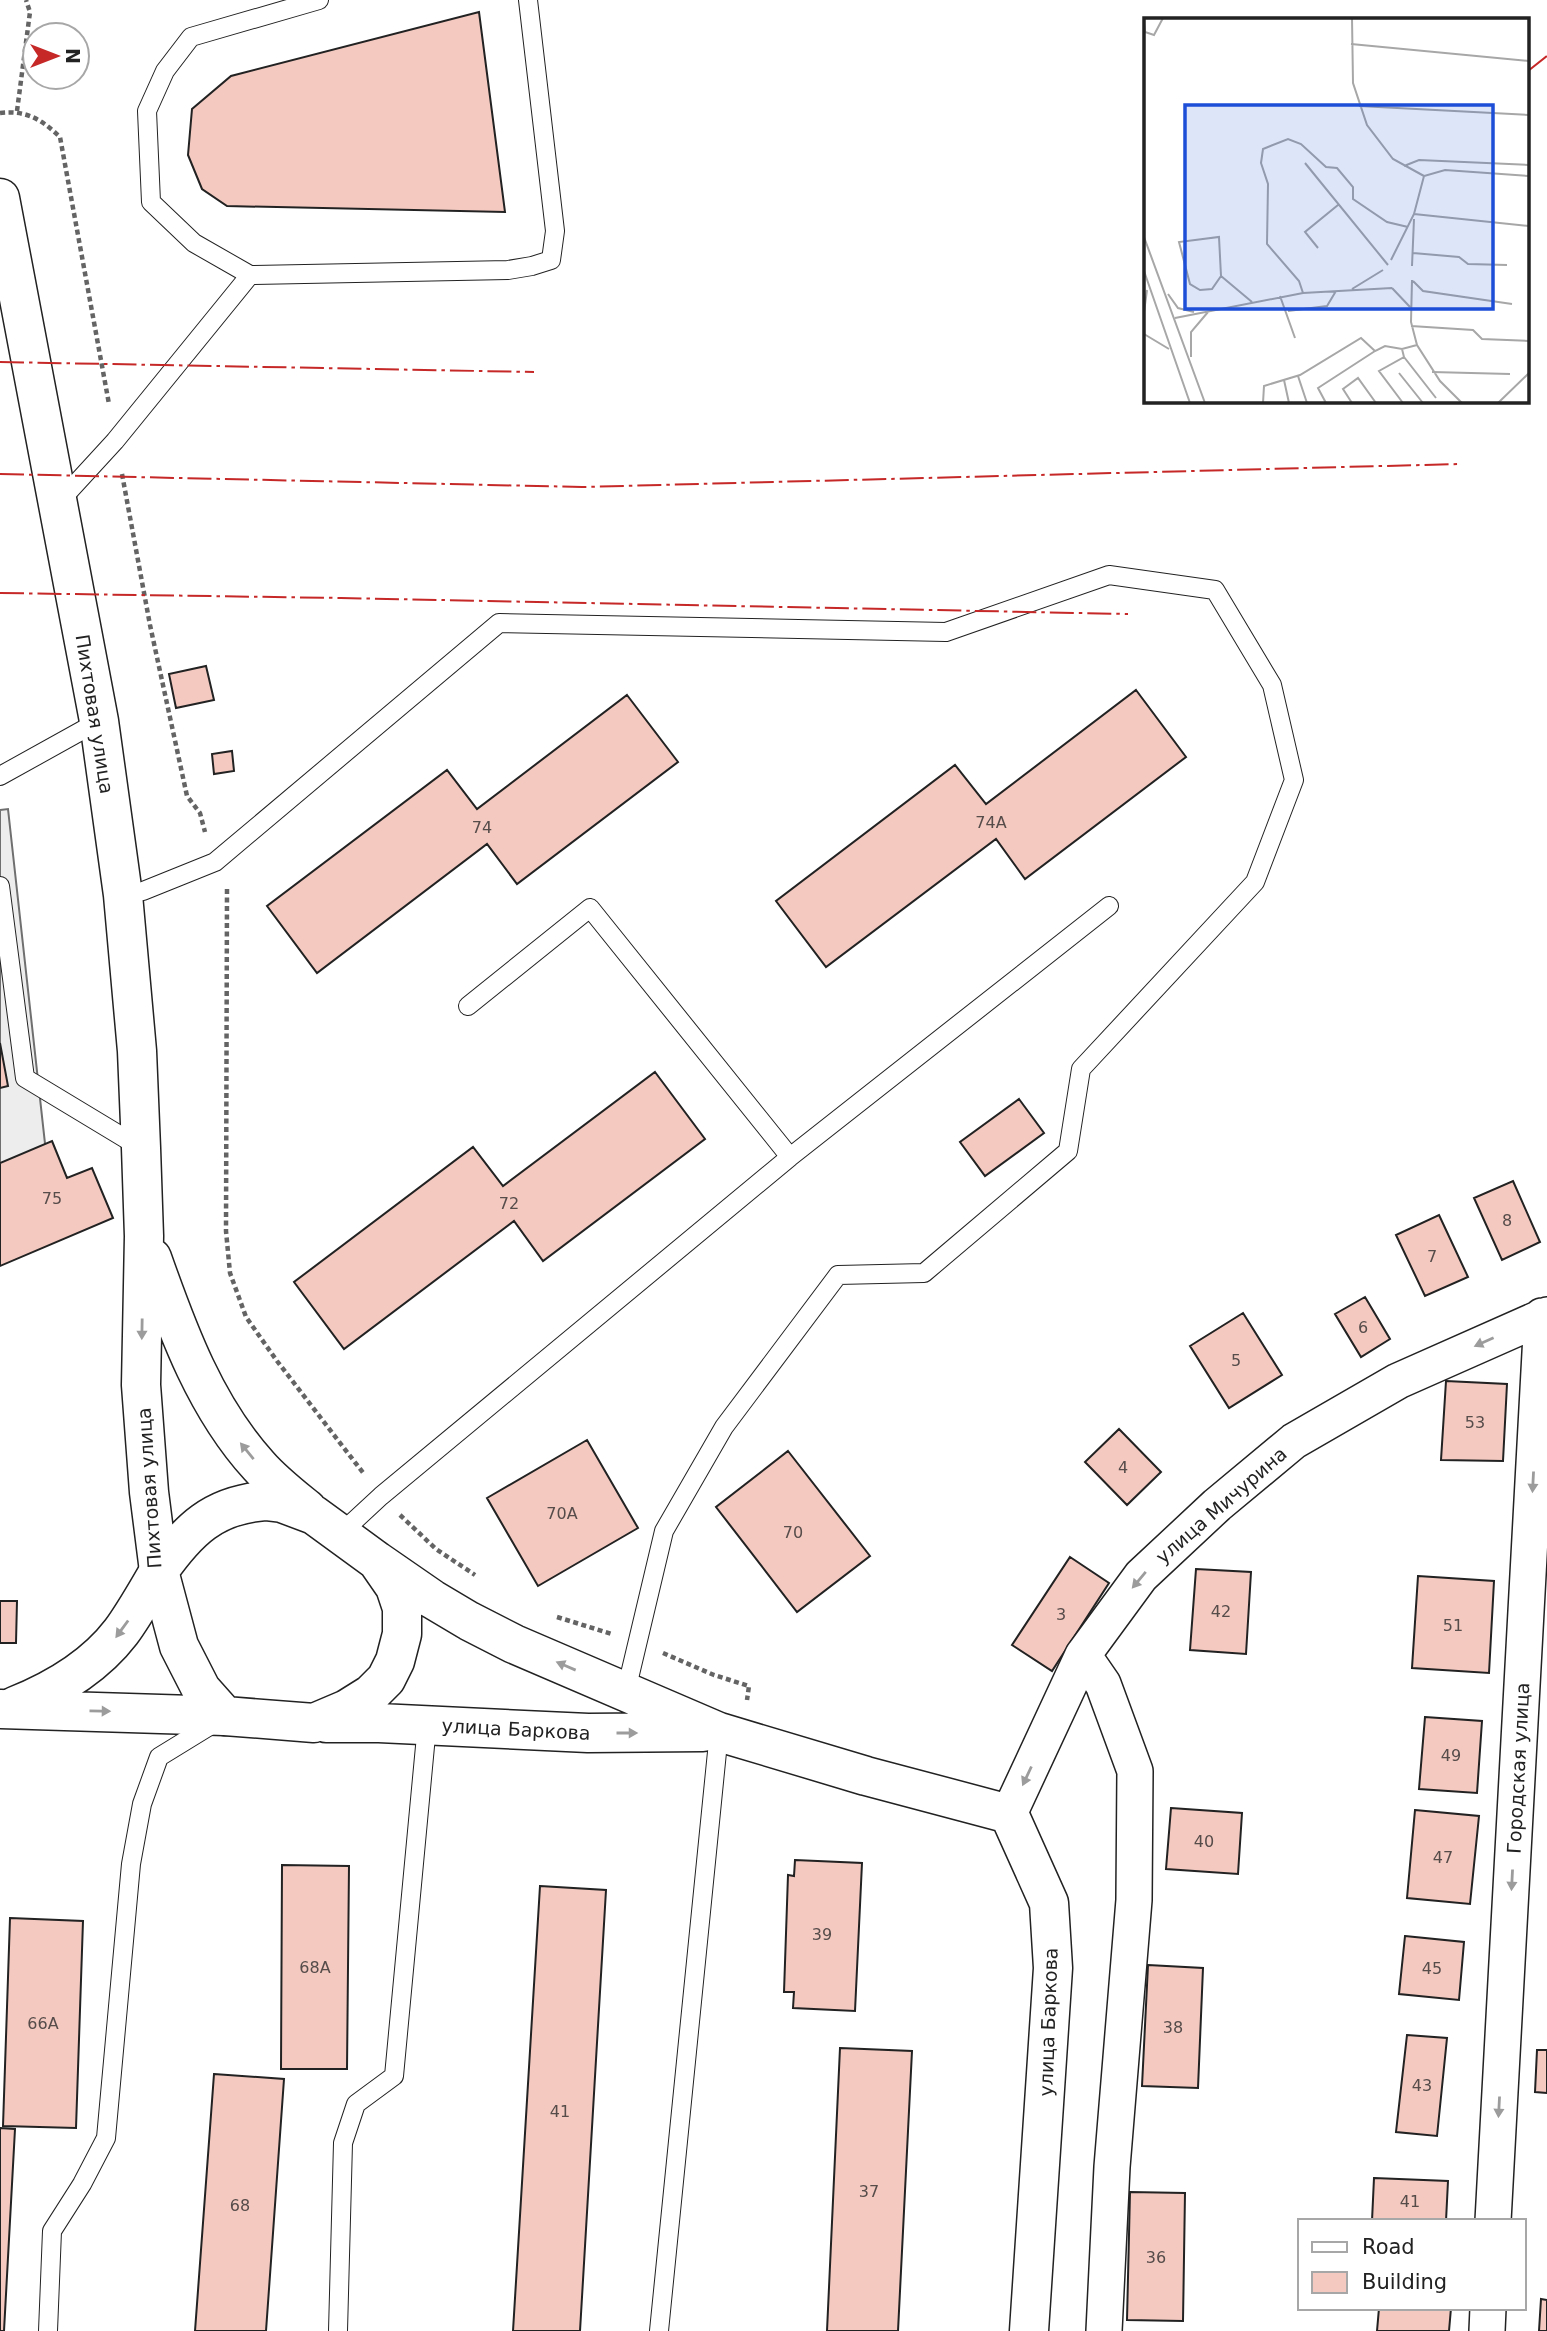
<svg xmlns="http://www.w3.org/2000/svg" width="1547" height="2331" font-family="'DejaVu Sans',sans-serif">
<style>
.parking{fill:#ededed;stroke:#6f6f6f;stroke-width:2}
.building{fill:#f3c9c0;stroke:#222;stroke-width:2}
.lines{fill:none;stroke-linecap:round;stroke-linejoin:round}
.service-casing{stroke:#222;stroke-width:20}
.minor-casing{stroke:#222;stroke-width:38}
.tertiary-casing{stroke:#222;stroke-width:41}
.secondary-casing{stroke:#222;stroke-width:41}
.path{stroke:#646464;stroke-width:4.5;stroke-dasharray:5 3.5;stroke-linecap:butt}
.service{stroke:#fff;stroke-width:18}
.minor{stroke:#fff;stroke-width:35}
.tertiary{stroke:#fff;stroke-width:38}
.secondary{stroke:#fff;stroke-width:38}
.power{stroke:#c62828;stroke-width:2;stroke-dasharray:24 5 3.5 5;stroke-linecap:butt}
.oneway{fill:#9c9c9c}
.labels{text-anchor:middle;stroke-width:5;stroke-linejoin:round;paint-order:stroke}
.number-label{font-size:16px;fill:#564c4a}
.street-label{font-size:19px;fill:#222;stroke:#fff}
.inset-road{fill:none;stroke:#a7a7a7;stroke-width:2}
.view{fill:#1d4ed8;fill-opacity:0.15;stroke:#1d4ed8;stroke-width:3.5}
.inset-edge{fill:none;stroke:#222;stroke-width:3.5}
</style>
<rect width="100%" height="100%" fill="#fff"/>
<!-- parking -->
<path class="parking" d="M8 809 54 1225 0 1254V810Z"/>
<!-- building -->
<path class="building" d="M479 12 505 212 227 206 202 189 188 155 192 109 231 76Z
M206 666 214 700 176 708 169 674Z
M1136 690 1186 757 1025 879 996 839 826 967 776 901 955 765 986 804Z
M627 695 678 762 517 884 487 844 317 973 267 906 447 770 477 809Z
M232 751 234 771 214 774 212 754Z
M0 1043 8 1086 0 1088Z
M655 1072 705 1139 543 1261 514 1221 344 1349 294 1282 473 1147 503 1186Z
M1019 1099 1044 1133 985 1176 960 1142Z
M52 1141 67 1178 92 1168 113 1218 0 1266V1163Z
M1513 1181 1540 1242 1502 1260 1474 1198Z
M1439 1215 1468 1277 1425 1296 1396 1235Z
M1365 1297 1390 1339 1361 1357 1335 1314Z
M1243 1313 1282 1375 1229 1408 1190 1346Z
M1446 1381 1507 1384 1503 1461 1441 1460Z
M1119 1429 1161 1472 1127 1505 1085 1462Z
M587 1440 638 1528 538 1586 487 1498Z
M788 1451 870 1556 797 1612 716 1507Z
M1070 1557 1109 1583 1052 1671 1012 1645Z
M1196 1569 1251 1572 1246 1654 1190 1650Z
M1418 1576 1494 1581 1489 1673 1412 1668Z
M0 1601H17L16 1643H0Z
M1425 1717 1482 1721 1477 1793 1419 1789Z
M1171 1808 1242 1813 1238 1874 1166 1869Z
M1415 1810 1479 1816 1470 1904 1407 1898Z
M795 1860 862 1863 855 2011 793 2008 794 1992H784L788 1875 794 1876Z
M282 1865 349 1866 347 2069H281Z
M540 1886 606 1890 580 2331H513Z
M10 1918 83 1921 76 2128 3 2126Z
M1405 1936 1464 1942 1459 2000 1399 1994Z
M1148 1965 1203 1968 1198 2088 1142 2086Z
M1407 2035 1447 2038 1437 2136 1396 2132Z
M840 2048 912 2051 898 2331H827Z
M1537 2050H1547V2093L1535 2092Z
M214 2074 284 2079 266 2331H195Z
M0 2128 15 2129 4 2331H0Z
M1374 2178 1448 2181 1446 2221H1372Z
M1130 2192 1185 2193 1183 2321 1127 2320Z
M1541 2299 1547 2300V2331H1539Z
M1379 2308H1451L1449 2331H1377Z"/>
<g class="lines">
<!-- service casing -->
<g class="service-casing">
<path id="service" d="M319 0 191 37 165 71 147 111 151 202 194 243 250 275 508 270 532 266 551 260 555 231 528 0
M59 502 115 441 250 275
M0 776 99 721
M0 886 25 1078 141 1148
M123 895 143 891 215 862 499 623 946 632 1109 575 1215 590 1272 685 1294 780 1255 882 1081 1069 1068 1151 924 1273 838 1275 724 1427 664 1531 626 1691
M468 1006 590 908 790 1157
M340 1534 381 1496 790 1157 1109 906
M48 2331 52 2231 82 2184 106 2138 131 1864 142 1804 159 1757 216 1722
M338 2331 343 2143 356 2104 394 2076 427 1725
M659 2331 719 1732"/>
</g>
<!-- minor casing -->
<g class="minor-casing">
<path id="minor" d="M1083 1655 1103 1684 1135 1771 1134 1900 1112 2167 1104 2331
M1009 1814 1083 1655 1141 1576 1217 1505 1294 1441 1398 1381 1547 1315
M1493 2221 1542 1316
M1487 2331 1488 2308"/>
</g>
<!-- tertiary casing -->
<g class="tertiary-casing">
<path id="tertiary" d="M15 1706C55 1690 95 1666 121 1632 135 1613 147 1591 159 1571
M0 1709 225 1716"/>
</g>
<!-- secondary casing -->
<g class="secondary-casing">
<path id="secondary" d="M0 198 99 721 123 895 137 1051 141 1148 144 1236 141 1385 149 1492 159 1571
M152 1258C178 1332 206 1408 259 1466 273 1482 291 1496 307 1509
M265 1501 282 1503 314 1515 377 1561 395 1587 402 1608V1634L395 1661 386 1679 371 1694 347 1709 314 1723 225 1716 201 1689 179 1646 159 1571C188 1530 213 1505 265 1501Z
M377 1561 432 1599 469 1621 514 1644 719 1732 866 1776 1009 1814 1049 1903 1053 1968 1029 2331
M326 1723H379L588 1733 703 1732"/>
</g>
<!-- path -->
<path class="path" d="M17 111 30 12 26 0
M0 113C26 110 41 119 60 137L109 404
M122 474 150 625 187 796 200 813 205 832
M227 889 226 1231 230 1273 246 1317 277 1361 364 1474
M400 1515 436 1549 475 1575
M557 1617 612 1634
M663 1653 714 1675 749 1686 747 1700"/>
<!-- service -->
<use href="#service" class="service"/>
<!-- minor -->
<use href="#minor" class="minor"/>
<!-- tertiary -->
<use href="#tertiary" class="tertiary"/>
<!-- secondary -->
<use href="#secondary" class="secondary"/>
<!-- power -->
<path class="power" d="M1528 71 1547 56
M0 362 534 372
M0 474 582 487 1459 464
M0 593 341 598 1128 614"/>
</g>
<!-- one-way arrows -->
<defs><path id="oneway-solid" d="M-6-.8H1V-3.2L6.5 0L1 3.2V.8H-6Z" transform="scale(1.75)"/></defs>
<g class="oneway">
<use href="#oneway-solid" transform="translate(142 1329) rotate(91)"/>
<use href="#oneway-solid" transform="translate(1484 1342) rotate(156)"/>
<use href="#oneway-solid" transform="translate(247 1451) rotate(-129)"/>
<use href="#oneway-solid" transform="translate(1533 1482) rotate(93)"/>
<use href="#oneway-solid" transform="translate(1139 1580) rotate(130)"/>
<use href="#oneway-solid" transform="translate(122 1629) rotate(126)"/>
<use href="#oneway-solid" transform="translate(566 1666) rotate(-157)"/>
<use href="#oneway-solid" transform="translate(100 1711) rotate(1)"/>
<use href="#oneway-solid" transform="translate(627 1733)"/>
<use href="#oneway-solid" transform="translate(1027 1776) rotate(115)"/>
<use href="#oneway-solid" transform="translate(1512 1880) rotate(93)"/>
<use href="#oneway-solid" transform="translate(1499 2107) rotate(93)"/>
</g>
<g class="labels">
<!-- number labels -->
<g class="number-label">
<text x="991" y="828">74А</text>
<text x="482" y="833">74</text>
<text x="52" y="1204">75</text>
<text x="509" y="1209">72</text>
<text x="1507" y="1226">8</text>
<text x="1432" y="1262">7</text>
<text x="1363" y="1333">6</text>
<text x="1236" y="1366">5</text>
<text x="1475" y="1428">53</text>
<text x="1123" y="1473">4</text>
<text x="562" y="1519">70А</text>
<text x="793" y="1538">70</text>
<text x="1221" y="1617">42</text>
<text x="1061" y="1620">3</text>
<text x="1453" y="1631">51</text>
<text x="1451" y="1761">49</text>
<text x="1204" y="1847">40</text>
<text x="1443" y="1863">47</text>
<text x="822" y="1940">39</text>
<text x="315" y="1973">68А</text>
<text x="1432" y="1974">45</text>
<text x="43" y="2029">66А</text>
<text x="1173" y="2033">38</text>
<text x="1422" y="2091">43</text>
<text x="560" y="2117">41</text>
<text x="869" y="2197">37</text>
<text x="1410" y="2207">41</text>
<text x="240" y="2211">68</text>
<text x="1156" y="2263">36</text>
</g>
<!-- street labels -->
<g class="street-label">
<text transform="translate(95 714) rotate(81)" y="7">Пихтовая улица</text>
<text transform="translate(149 1488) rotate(-94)" y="7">Пихтовая улица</text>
<text transform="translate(1221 1505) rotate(-41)" y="7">улица Мичурина</text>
<text transform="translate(516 1729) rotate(3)" y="7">улица Баркова</text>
<text transform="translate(1518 1768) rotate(-87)" y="7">Городская улица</text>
<text transform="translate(1048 2022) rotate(-88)" y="7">улица Баркова</text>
</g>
</g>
<!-- overview -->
<g transform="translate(1144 18)">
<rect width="385" height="385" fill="#fff"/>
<path class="inset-road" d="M208 0 209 65 223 107 249 141 280 158M0 5 1 14 10 17 19 0M207 26 385 43M215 88 385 97M161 145 244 247M260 148 275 142 385 147M270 196 385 208M0 219 61 385M75 219 77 258 68 271 56 272 46 266 35 224ZM174 230 161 214 194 187M269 235 315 239 324 246 363 247M247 242 270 196 280 158 301 152 385 158M268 248 270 201M0 253 46 385M77 258 108 284M268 262 267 304 273 327 296 363 318 385M269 263 279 273 368 286M248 270 266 289M208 271 239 252M159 275 155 263 123 226 124 166 117 145 119 131 144 121 157 126 182 149 193 150 209 169V181L243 204 264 209M24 276 34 290 50 294M136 278 151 320M144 293 183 288 192 273M0 294 3 272M31 300 159 275 248 270M267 308 329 312 338 321 385 323M0 316 25 331M258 331 260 339 235 353 259 385M47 339V314L64 294M260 339 292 380M288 354 366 356M255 355 279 385M154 358 163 385M140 362 145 385M119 385 120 368 156 357 217 320 231 333M182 385 174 370 231 333 241 328 258 331 273 327M208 385 199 371 214 360 232 385M354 385 385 355"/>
<path class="view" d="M41 87H349V291H41Z"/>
<rect width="385" height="385" class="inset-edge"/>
</g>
<!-- legend -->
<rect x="1298" y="2219" width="228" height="91" fill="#ffffff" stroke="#a7a7a7" stroke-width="2"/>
<rect x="1312" y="2242" width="35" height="10" fill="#ffffff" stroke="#a7a7a7" stroke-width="2"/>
<text x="1362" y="2254" font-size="21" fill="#222222">Road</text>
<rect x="1312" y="2272" width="35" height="21" fill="#f3c9c0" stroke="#a7a7a7" stroke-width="2"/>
<text x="1362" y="2289" font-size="21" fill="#222222">Building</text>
<!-- north arrow -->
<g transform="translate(56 56) rotate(90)"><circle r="33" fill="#ffffff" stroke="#a7a7a7" stroke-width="2"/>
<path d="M0-5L12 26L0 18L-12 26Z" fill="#c62828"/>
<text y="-10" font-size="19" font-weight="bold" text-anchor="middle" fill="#222222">N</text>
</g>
</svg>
